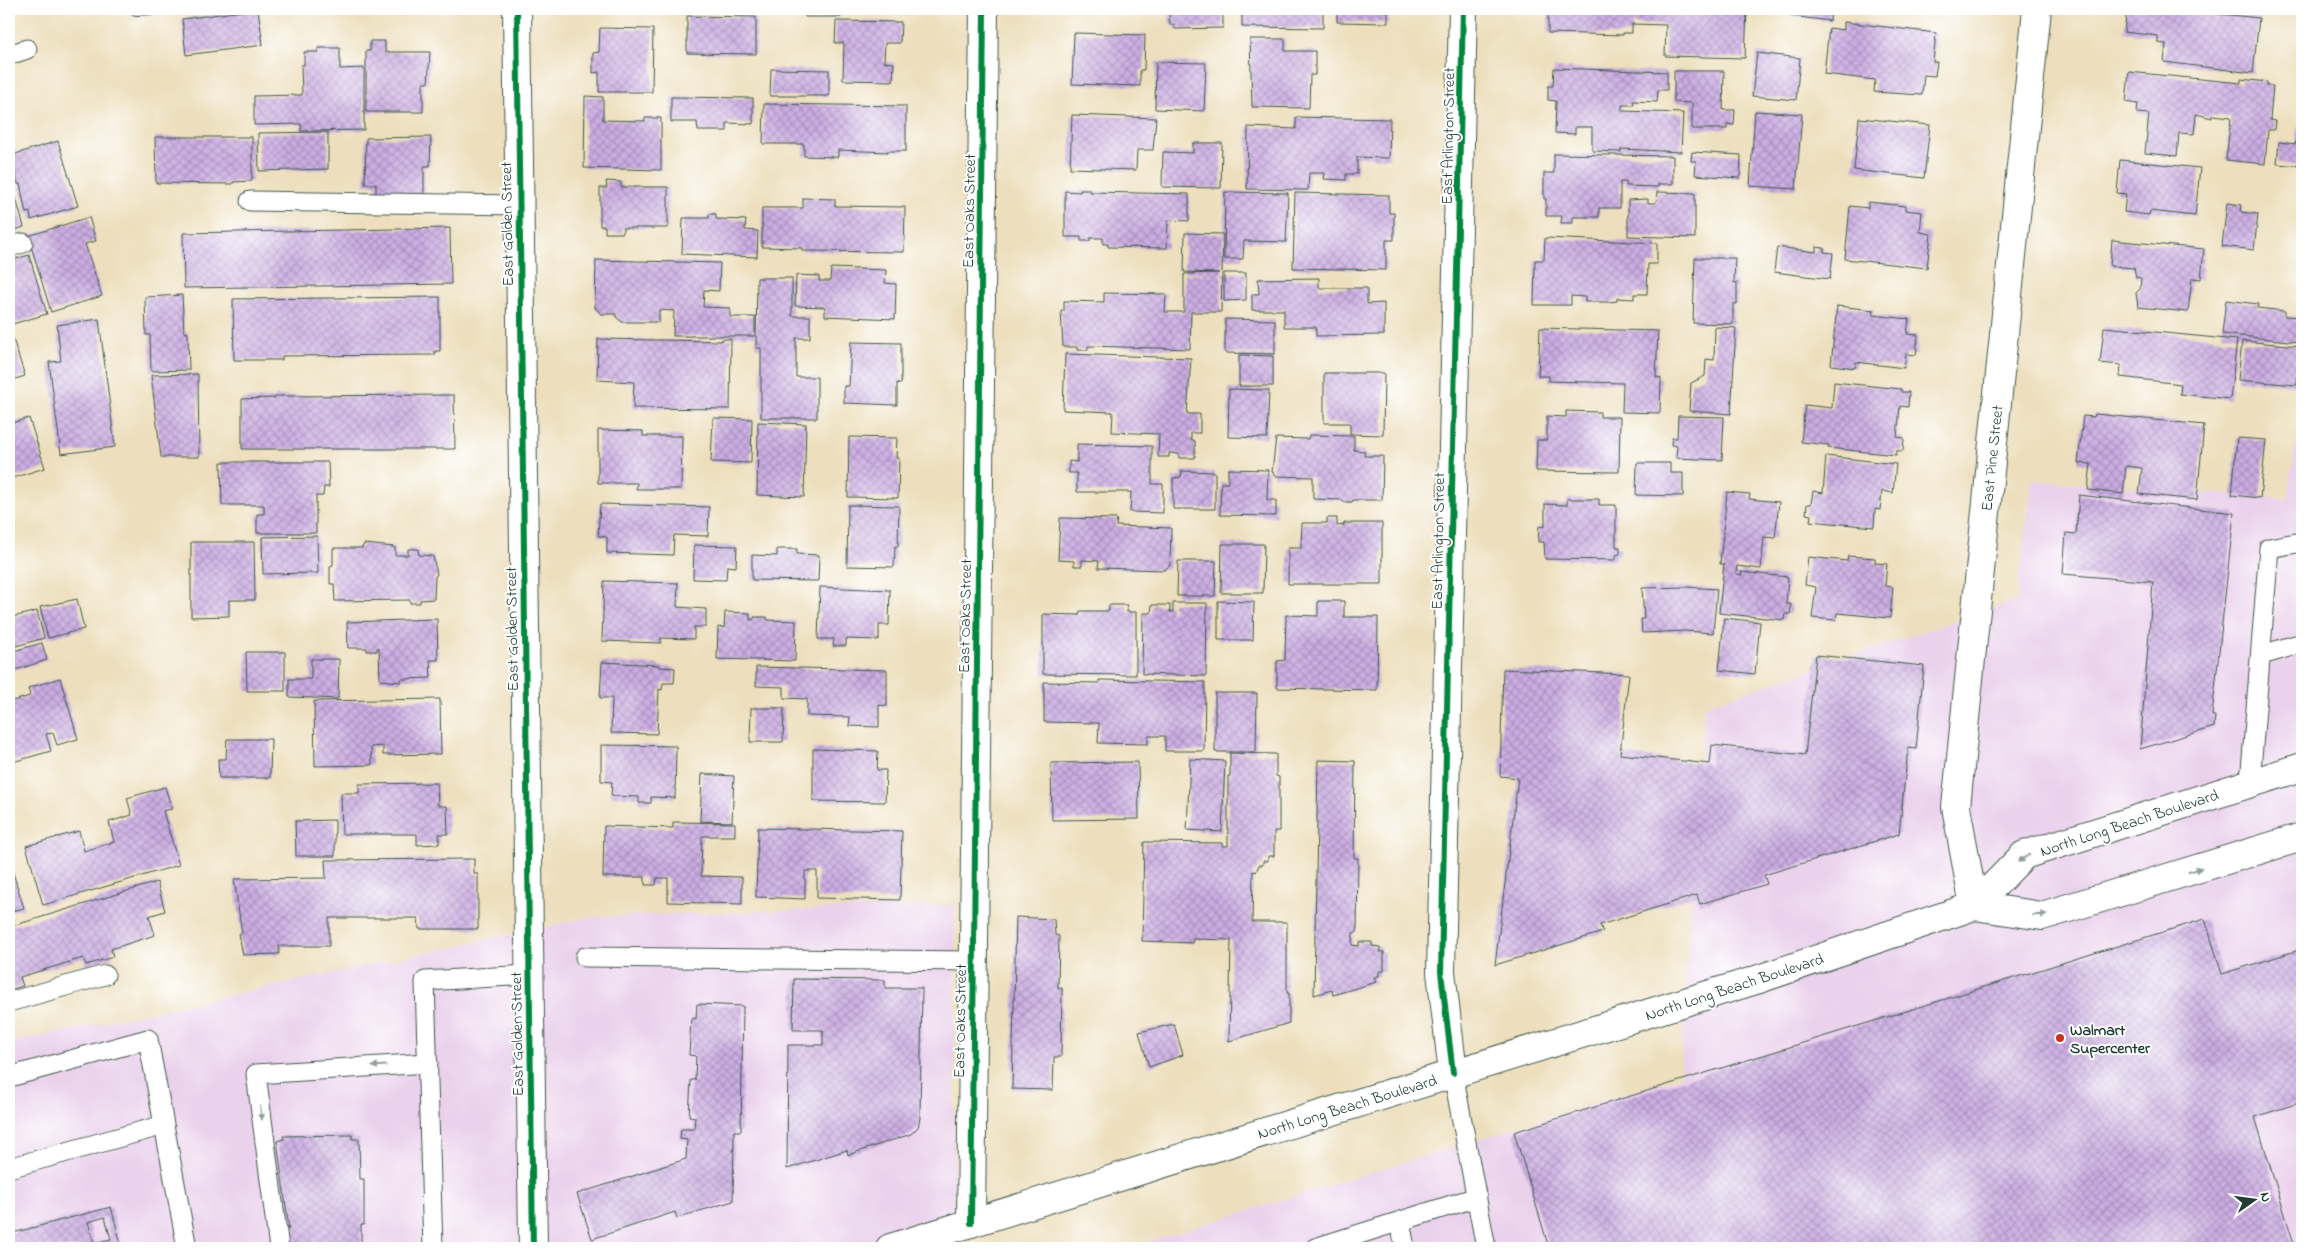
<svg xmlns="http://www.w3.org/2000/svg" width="2311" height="1257" font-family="'Indie Flower',sans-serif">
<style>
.built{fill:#ead1ec}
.building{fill:url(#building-cross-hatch);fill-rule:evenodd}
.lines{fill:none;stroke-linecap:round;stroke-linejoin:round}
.service-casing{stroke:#3e5549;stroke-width:21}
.minor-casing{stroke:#3e5549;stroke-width:30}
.primary-casing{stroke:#3e5549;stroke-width:30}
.service{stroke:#fff;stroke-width:19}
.minor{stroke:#fff;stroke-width:28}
.primary{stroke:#fff;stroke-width:28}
.cycleway-casing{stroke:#fff;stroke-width:9}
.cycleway{stroke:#00873e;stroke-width:6}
.oneway{fill:#8f9e9a}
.poi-dot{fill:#c8321e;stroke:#fff;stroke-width:2}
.labels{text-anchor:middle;stroke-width:4;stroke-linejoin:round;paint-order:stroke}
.street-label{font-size:16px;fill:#1f3d34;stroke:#fff}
.poi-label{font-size:16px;font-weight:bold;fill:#1f3d34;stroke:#fff;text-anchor:start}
</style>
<defs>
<pattern id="building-cross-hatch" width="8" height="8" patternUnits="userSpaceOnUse" patternTransform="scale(1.25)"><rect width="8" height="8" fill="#ccade3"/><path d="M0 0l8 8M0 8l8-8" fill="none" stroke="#a58eb9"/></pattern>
</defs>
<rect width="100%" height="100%" fill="#fff"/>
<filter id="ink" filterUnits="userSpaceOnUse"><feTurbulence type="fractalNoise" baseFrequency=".02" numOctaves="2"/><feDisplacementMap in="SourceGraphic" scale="10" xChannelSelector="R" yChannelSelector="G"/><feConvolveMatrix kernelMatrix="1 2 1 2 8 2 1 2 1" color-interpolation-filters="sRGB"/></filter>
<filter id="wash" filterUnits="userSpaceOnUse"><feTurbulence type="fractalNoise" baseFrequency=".0096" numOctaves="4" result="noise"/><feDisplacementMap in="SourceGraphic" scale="20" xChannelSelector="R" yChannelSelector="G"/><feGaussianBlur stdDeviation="1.12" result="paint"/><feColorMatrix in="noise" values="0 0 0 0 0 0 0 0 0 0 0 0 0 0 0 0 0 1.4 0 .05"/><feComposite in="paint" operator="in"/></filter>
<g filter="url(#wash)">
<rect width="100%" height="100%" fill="#eddfbd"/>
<!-- built -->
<path class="built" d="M2302 408V1248H1128L1680 1077 1704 706 2017 600 2032 480 2287 499Z
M955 905 954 1248H9V1043L591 917Z"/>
<g id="blocks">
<!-- building -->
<path class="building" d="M132 9H174V12L133 16Z
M258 9 263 45 186 55 182 19Z
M366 9H413V10L367 16Z
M764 9H804V14L764 12Z
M806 9H841V17H805Z
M1169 9H1223V28L1175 29 1174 25H1170Z
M1242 9H1323V28L1242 27Z
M1337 9H1388V23L1337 22Z
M1548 9H1747L1745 58 1665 56 1666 25 1632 24V33H1623V35L1548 33Z
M1792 9H1831L1830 21 1791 16Z
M1927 9H1952V12Z
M2127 9H2212L2211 13 2259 18 2253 73 2164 62 2166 44 2158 43V36L2124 32Z
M687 16 756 17V54L687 53Z
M836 21 901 22 900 43H885L884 62 894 63 893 81 843 80 844 43H835Z
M1844 22 1936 33 1933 62H1937L1935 76 1924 75 1922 95 1874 92 1875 80 1824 74 1829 28 1844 30Z
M600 28 653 29 652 92H599V72L593 73V53L599 52Z
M1074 33 1145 35 1144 70H1140V86L1072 84Z
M1250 39H1285V51H1315V75H1310L1309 108 1252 107Z
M370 41H385V52H430L428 83H423V112H366V51H370Z
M318 48H340V69L364 68V130L301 131V124L254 125V96L302 95 301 65H304V52H318Z
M1757 53 1800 58 1796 100 1752 96Z
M1156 62 1206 63 1204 111 1155 109Z
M1554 68 1667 72V90H1658L1657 102 1633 101 1634 105H1622V111L1683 113 1681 152 1621 149V152L1592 151V127H1575V134L1555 133 1556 101 1548 100V86H1553Z
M771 69 829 70V96H770Z
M1674 71H1724L1723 110H1735L1734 125 1727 124V129H1692V103L1674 102Z
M2129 72 2241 83V79L2267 82V86H2273L2270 120 2275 121 2274 130H2268L2265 164 2226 160 2231 117 2212 115V118L2196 114 2194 134 2179 133 2177 156 2145 153 2149 114 2137 113 2138 104 2126 102Z
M585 96 603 97V120L645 121V118H661V170L584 168Z
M671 97 753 98V124L727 123V131H698L697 122H671Z
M764 104 906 106V151H887L888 152 838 150V157L804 156V144H763Z
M1755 111 1802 114 1796 189 1750 186Z
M1072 115 1156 118 1153 150H1137L1136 170 1070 168Z
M1296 117 1390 119 1389 158 1357 157V174H1346V180L1324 179 1325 173H1309L1308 190 1247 189 1248 127 1296 129Z
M1859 118 1930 125 1924 178 1854 170Z
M2298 126 2302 127V166L2277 164 2279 142 2296 144Z
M328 132V169L259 171 258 133Z
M155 137H252V181L233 182V184L156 183Z
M431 137 430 166H424V197L376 198V184H365L366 138Z
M58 141 78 206 31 220 30 212 26 213 20 184H18L13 166 15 165 12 155Z
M1193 143H1222L1221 188 1162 187 1163 152 1193 153Z
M1692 152 1741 155 1740 178 1695 175 1696 161H1691Z
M1554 154 1673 156V184H1658V187L1626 186V182H1620V208H1599V217H1573V223H1561L1562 216H1546V199H1544V173H1554Z
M2120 160 2200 168 2195 216 2150 211 2149 215 2124 212 2126 194 2117 193Z
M11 180 24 227 9 232V181Z
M606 181 621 182V187H668V228H623V233H605V226H600V188H607Z
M1080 190H1090V192L1189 194V221L1168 220 1167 248 1108 247V244H1103V238H1090V241H1081V237H1065V191L1080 192Z
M1225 192 1288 193 1286 242 1244 241 1243 259H1224Z
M1657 192 1695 193V238L1628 236V200L1648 199V203H1656Z
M1295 193 1389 195V213H1394V240H1386V270L1293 268Z
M803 198 835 199V206L905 207 904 252 802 251V248L762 247V208H803Z
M1868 202 1905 206V210L1922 212 1920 232 1931 234 1927 268 1845 259 1850 206 1868 208Z
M2227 203 2242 205 2241 212 2258 214 2254 250 2222 246Z
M709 214H716V219L746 220 745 230 758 231 757 257 682 254 683 218H709Z
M89 217 96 241 85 244 102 296 51 312 28 236Z
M450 228 451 284 184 288 183 233Z
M1185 233 1223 234 1221 312H1191L1190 349 1088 346V350H1077V347H1063L1061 311H1064V301L1104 302V293L1166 294 1165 312H1184V274L1219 273 1184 272Z
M1545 238 1657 243V264H1648L1647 294H1634V299L1617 298V301L1609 302H1585V297L1571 296V305H1534L1535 260H1544Z
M2112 240 2204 249 2201 279 2192 278 2188 312 2138 307 2136 293 2140 289 2141 278 2136 277 2134 268 2110 266Z
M1777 247 1816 252V247L1824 248V252L1833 253 1830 279 1774 272Z
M29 255 47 314 9 325V261Z
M1695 258H1735L1734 283 1737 282V304H1733V324L1693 323Z
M596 260 720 263 719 291 704 290 703 307 730 308V317H755V336H673L674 311 659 310V322H622L616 317V314H601L595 308Z
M831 268 886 270 885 283 896 284 895 319 825 316V307L795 306 796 275 819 276V281H830Z
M1224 273H1246V300L1224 301Z
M757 278H792V316H810V338H796V377H817V418H761V348H756Z
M1319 278V288H1367V304L1384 303V335L1316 336V327H1284V310H1252V294H1259L1258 279Z
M182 295 184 332 188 333 189 370 151 371 150 335H146L145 297Z
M440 297V351H435V355L282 356V360H234L233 299Z
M2226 300 2258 304 2257 308 2285 311V316L2301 317 2298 342 2222 334Z
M1837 306 1874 310 1873 315 1909 319 1907 334 1918 335 1916 355 1906 354 1904 368 1856 362 1855 368 1831 365Z
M99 319 115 447 61 454 49 362 61 361 57 325Z
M1225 319 1275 320V354L1225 353Z
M1715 327 1736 328 1731 414 1689 411 1691 383 1705 376 1706 359 1714 360Z
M2104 327 2237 340 2230 399 2180 394 2181 384 2120 377 2121 365 2100 363Z
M1540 328 1658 331 1656 377 1661 378 1660 413 1622 412 1623 383 1549 381V376H1538Z
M12 336 25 376 9 381V337Z
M598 339 722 341V339H731L730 409 633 408 634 382 597 380Z
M2242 341 2300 346 2297 385 2238 380Z
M851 342 901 343V384L897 383V405L844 403V386H849Z
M1065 354 1191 358 1187 414H1200V433H1191V440L1195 441V458H1179V454L1169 453V457H1158L1159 434 1112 432 1113 412 1063 410Z
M1239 355 1273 356V386H1239Z
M1324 373H1384L1383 435 1350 434V423H1324Z
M198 374 199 457H161L151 375Z
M1834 382 1901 389V392H1909L1908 407 1900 406 1897 437 1904 438 1903 451H1896V455L1828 448 1829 445 1801 442 1805 405 1832 408Z
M1229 389 1269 390 1267 438 1228 437Z
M454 395 455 449H242V399L275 398V396Z
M1566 411 1600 412V417H1620L1619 472 1536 471 1537 440H1547V416L1566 417Z
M2095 414 2204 425 2197 500 2139 494 2142 468 2126 466 2123 494 2088 490 2091 464 2078 463 2083 416 2094 417Z
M1678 416 1724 417 1722 460 1676 458 1677 446 1671 445 1672 438H1677Z
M29 418 45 468 9 479V424Z
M713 418 752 419 751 463 711 462Z
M758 422 806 424 804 497 757 495Z
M598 430 643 431V436H682L681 489H636L637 483H598Z
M1309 435 1354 436V450L1365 451 1364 456H1383L1382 500H1353L1352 502H1343V500L1313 499V477L1274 476V473L1272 472 1276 438 1308 439Z
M849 437 897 438 896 458H899L898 498 848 497Z
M2237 438 2266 440 2260 498 2232 495Z
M1077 444 1152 446V484H1163V513L1130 512 1131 492H1077V473H1069V461L1077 462Z
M1826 456 1896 464 1893 493 1882 491 1880 510 1875 509 1874 527 1810 521 1811 515 1806 514 1807 504H1811L1813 491 1823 493Z
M221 462H328L329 487H324L323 496H316V533H257V514H264V505H222Z
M1637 463H1670V473H1683V496L1636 495Z
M1228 469 1268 470 1267 500H1276V516L1220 515 1221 483H1228Z
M1182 471 1215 472V509H1173V478L1181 477Z
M1727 492 1750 494 1749 499 1779 502 1775 538 1764 537 1761 569 1737 566 1736 574 1742 575 1741 572 1788 577 1786 604H1791L1790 614H1785L1784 620 1719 613 1724 564H1720Z
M2079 495 2234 513 2212 716H2215L2214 727 2140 749 2153 582 2063 574 2066 533 2076 534Z
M1567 499H1599V505H1616V547H1620V554L1616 555V560L1545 559 1544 542H1538L1539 526 1545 527V504L1567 505Z
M600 504 709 507 708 536 674 535 673 555 607 553V537L598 536Z
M848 505 899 506 898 547 895 546 894 567 847 566Z
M1060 518 1117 519 1116 526 1171 528 1170 565 1165 570 1098 568 1099 561 1082 560V566H1074V561L1058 560Z
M1327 518H1337V526L1344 525V523H1382V584H1288V548H1301L1302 523H1327Z
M317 536 318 573 263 574 262 537Z
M191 542H254L255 600H229V616L191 617Z
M364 544 395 547V555H408V549H418L419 555 433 556 437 574 435 577 434 599 420 600V603H410V600L335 601 334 584H330V566L333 565V548H362Z
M1222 544H1264L1263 593H1221Z
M694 545 737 546 736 567 727 566 726 580 693 579Z
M777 549H797V554L819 555 818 581 752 580V555L777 556Z
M1848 556 1875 558V563L1887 564 1885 586 1893 587 1890 618 1837 613 1836 620 1812 618 1816 587 1805 585 1808 557 1847 561Z
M1178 561H1216L1215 596H1177Z
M604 581 678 583 677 607 706 609V627H694V639L661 638V643L602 641Z
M820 587 890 590 889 625H879V640L846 639V646H833L834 639H818Z
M1686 587 1717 589 1713 633 1686 631 1642 633 1641 619H1644L1642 588Z
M77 599 84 629 48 638 40 607Z
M1218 601 1254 602 1253 640H1218Z
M1318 601H1344V617H1378L1377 690 1277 688V661L1285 660 1286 615 1318 616Z
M1173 603H1207L1206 676 1142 674 1143 613H1151L1152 605H1170V612H1173Z
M1109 605H1127V612H1136V675L1043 674V614L1079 615 1080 611H1109Z
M37 611 44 638 9 648V618Z
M725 612 750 613V620L754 619V617H767V620L796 621 795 661 717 659 718 627 724 628Z
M1724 618 1760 622 1755 674 1719 670Z
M437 619 438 660H430L431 678 401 679V682L380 680 379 648H377V651H367V648H348L347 622Z
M42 643 47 660 15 670 10 652Z
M246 652H285V691H247Z
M1816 655 1924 666 1916 749 1908 748 1899 834 1764 875 1767 884 1700 904 1697 895 1600 925 1603 932 1495 965 1518 778 1500 776 1503 669 1629 674 1620 754 1710 764 1712 745 1805 755Z
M311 659H339L338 699 289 697V679H311Z
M602 662 659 665V667L675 668 674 683H663L662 690 659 689 657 734 611 733 612 698H600Z
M756 667 887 670V706L879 705V727L849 726 850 717 807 716V699L784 698V687L756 686Z
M60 678 78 739 57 745 53 733 46 734 51 751 9 763V702L30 696 28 688Z
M1099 680 1205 682 1204 751H1165V736H1148V744L1098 743 1099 723 1044 722V682L1099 683Z
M1215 693H1257L1256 752H1215Z
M440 699 441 754 383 755V746L371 747 372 765 315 766 314 701Z
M751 708H784L783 742H750Z
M227 739H271L270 778H219L218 759H226Z
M601 745 676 746 675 798 651 797V803H639V797L611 796 612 782 601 781Z
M813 749 878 751 877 770H886L885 802 813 801Z
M1230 753 1276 754V776L1279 777V831H1274V856H1268V861H1263V865H1259L1256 872 1253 871 1252 922H1287V993H1289V1023L1229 1041 1231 940 1192 939 1193 943 1142 941 1144 842 1222 843V846H1228V776H1230Z
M1190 759 1225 761 1222 832 1187 830Z
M1318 760 1355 761 1354 858H1358L1357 932 1353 933 1352 945 1359 946V942H1372V946L1380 947V952H1384V971H1379V976L1374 977 1376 982 1333 995 1332 990 1314 995Z
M1138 762 1139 819 1052 820 1051 763Z
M702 774 734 776 732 822 700 821Z
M437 783 438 806H447L448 834H439V844L417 845V834H342L341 793H359V784Z
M165 787 172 809 163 811 179 865 43 905 26 846 79 831 84 851 114 842 109 822 132 815 127 798Z
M335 820V856H296L295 821Z
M673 822 735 823V836H702L701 876 742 877V904L668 902V878H657L656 885H645V877H603L604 826 673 828Z
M758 828 902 831 900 900 817 898V871H805V899L756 897Z
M474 859V874H478V929H419L418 918H329V946H279V954L243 955 239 934 242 933 234 879 326 878 325 860Z
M9 860 24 908 9 912Z
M157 882 165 911 149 916 155 935 111 949 113 957 86 965 83 958 20 977 23 986 9 990V927Z
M1016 917 1054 919 1055 935 1059 936 1058 988H1062L1061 1057H1054L1053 1090 1012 1089Z
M2205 919 2222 974 2302 949V1102L2255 1117 2295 1247 2302 1245V1248H1549L1514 1132Z
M794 979 885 980V988H922L920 1118 918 1127 911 1134 848 1155 847 1150 787 1169 788 1045H823V1030H793Z
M697 1004 743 1006 741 1131H734L733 1201 677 1218 675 1212 592 1239 577 1194 686 1159 687 1140 680 1139 681 1129H694L695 1117 689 1116 691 1080H695L696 1056 689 1055 691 1018 696 1019Z
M1174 1024 1183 1055 1149 1067 1139 1032Z
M352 1135V1139H359L360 1179H364V1225H361V1248H285L283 1230 289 1229 277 1141 284 1139 283 1136Z
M111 1207 122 1248H9V1234ZM105 1217 111 1239 94 1243 88 1222Z"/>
</g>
</g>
<g filter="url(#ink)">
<use href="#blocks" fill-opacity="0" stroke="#3e5549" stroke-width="1"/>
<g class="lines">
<!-- service casing -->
<g class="service-casing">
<path id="service" d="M9 55 27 49
M250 201 519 205
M9 247 23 243
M2262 655 2302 643
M2250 783 2269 548 2302 542
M585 957 973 961
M9 1002 105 975
M1453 1073 1486 1248
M9 1077 148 1039 187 1248
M9 1168 164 1125
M1400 1221 1405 1248
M279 1248 256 1074 428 1063
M433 1248 425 981 529 975
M1315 1248 1477 1197"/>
</g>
<!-- minor casing -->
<g class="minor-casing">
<path id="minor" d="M517 9 533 1248
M1974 906 1956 807 2037 9
M1453 1073 1441 972 1463 9
M971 1223 984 9"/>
</g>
<!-- primary casing -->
<g class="primary-casing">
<path id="primary" d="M1974 906 2042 916 2302 837
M890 1248 1756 980 1974 906 2024 855 2302 767"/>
</g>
<!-- service -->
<use href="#service" class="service"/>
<!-- minor -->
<use href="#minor" class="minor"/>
<!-- primary -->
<use href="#primary" class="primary"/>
<!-- cycleway casing -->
<g class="cycleway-casing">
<path id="cycleway" d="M517 9 533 1248
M1453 1073 1441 972 1463 9
M971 1223 984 9"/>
</g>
<!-- cycleway -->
<use href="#cycleway" class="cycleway"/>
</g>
<!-- one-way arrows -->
<defs><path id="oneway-solid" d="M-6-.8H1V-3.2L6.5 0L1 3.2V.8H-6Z" transform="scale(1.25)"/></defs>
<g class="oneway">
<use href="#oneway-solid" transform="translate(2024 858) rotate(145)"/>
<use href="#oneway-solid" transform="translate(2195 870) rotate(-17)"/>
<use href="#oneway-solid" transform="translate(2040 915) rotate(-1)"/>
<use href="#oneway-solid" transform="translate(379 1066) rotate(176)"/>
<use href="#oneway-solid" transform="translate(261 1113) rotate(83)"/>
</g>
</g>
<!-- markers -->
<circle class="poi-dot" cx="2060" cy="1038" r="5"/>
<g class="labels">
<!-- street labels -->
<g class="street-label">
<text transform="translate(1447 136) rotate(-89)" y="6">East Arlington Street</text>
<text transform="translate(968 211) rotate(-89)" y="6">East Oaks Street</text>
<text transform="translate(506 224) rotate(-91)" y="6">East Golden Street</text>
<text transform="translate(1991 458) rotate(-84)" y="6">East Pine Street</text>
<text transform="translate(1437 541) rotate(-89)" y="6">East Arlington Street</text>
<text transform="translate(964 616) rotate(-89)" y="6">East Oaks Street</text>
<text transform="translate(511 629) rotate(-91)" y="6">East Golden Street</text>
<text transform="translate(2129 822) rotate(-18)" y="6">North Long Beach Boulevard</text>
<text transform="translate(1734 986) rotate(-18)" y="6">North Long Beach Boulevard</text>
<text transform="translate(959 1021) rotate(-89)" y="6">East Oaks Street</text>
<text transform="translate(516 1034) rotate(-91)" y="6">East Golden Street</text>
<text transform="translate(1347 1106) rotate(-17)" y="6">North Long Beach Boulevard</text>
</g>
<!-- poi labels -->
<g class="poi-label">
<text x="2070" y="1035">Walmart<tspan x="2070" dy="18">Supercenter</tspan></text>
</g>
</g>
<!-- margin -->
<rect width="2311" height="1257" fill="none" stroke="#fff" stroke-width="30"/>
<!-- north arrow -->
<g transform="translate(2254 1200) rotate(76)" stroke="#ffffff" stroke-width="4" paint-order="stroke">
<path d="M0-4L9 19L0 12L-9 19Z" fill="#1f3d34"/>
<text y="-8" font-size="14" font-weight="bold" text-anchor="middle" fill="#1f3d34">N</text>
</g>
</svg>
